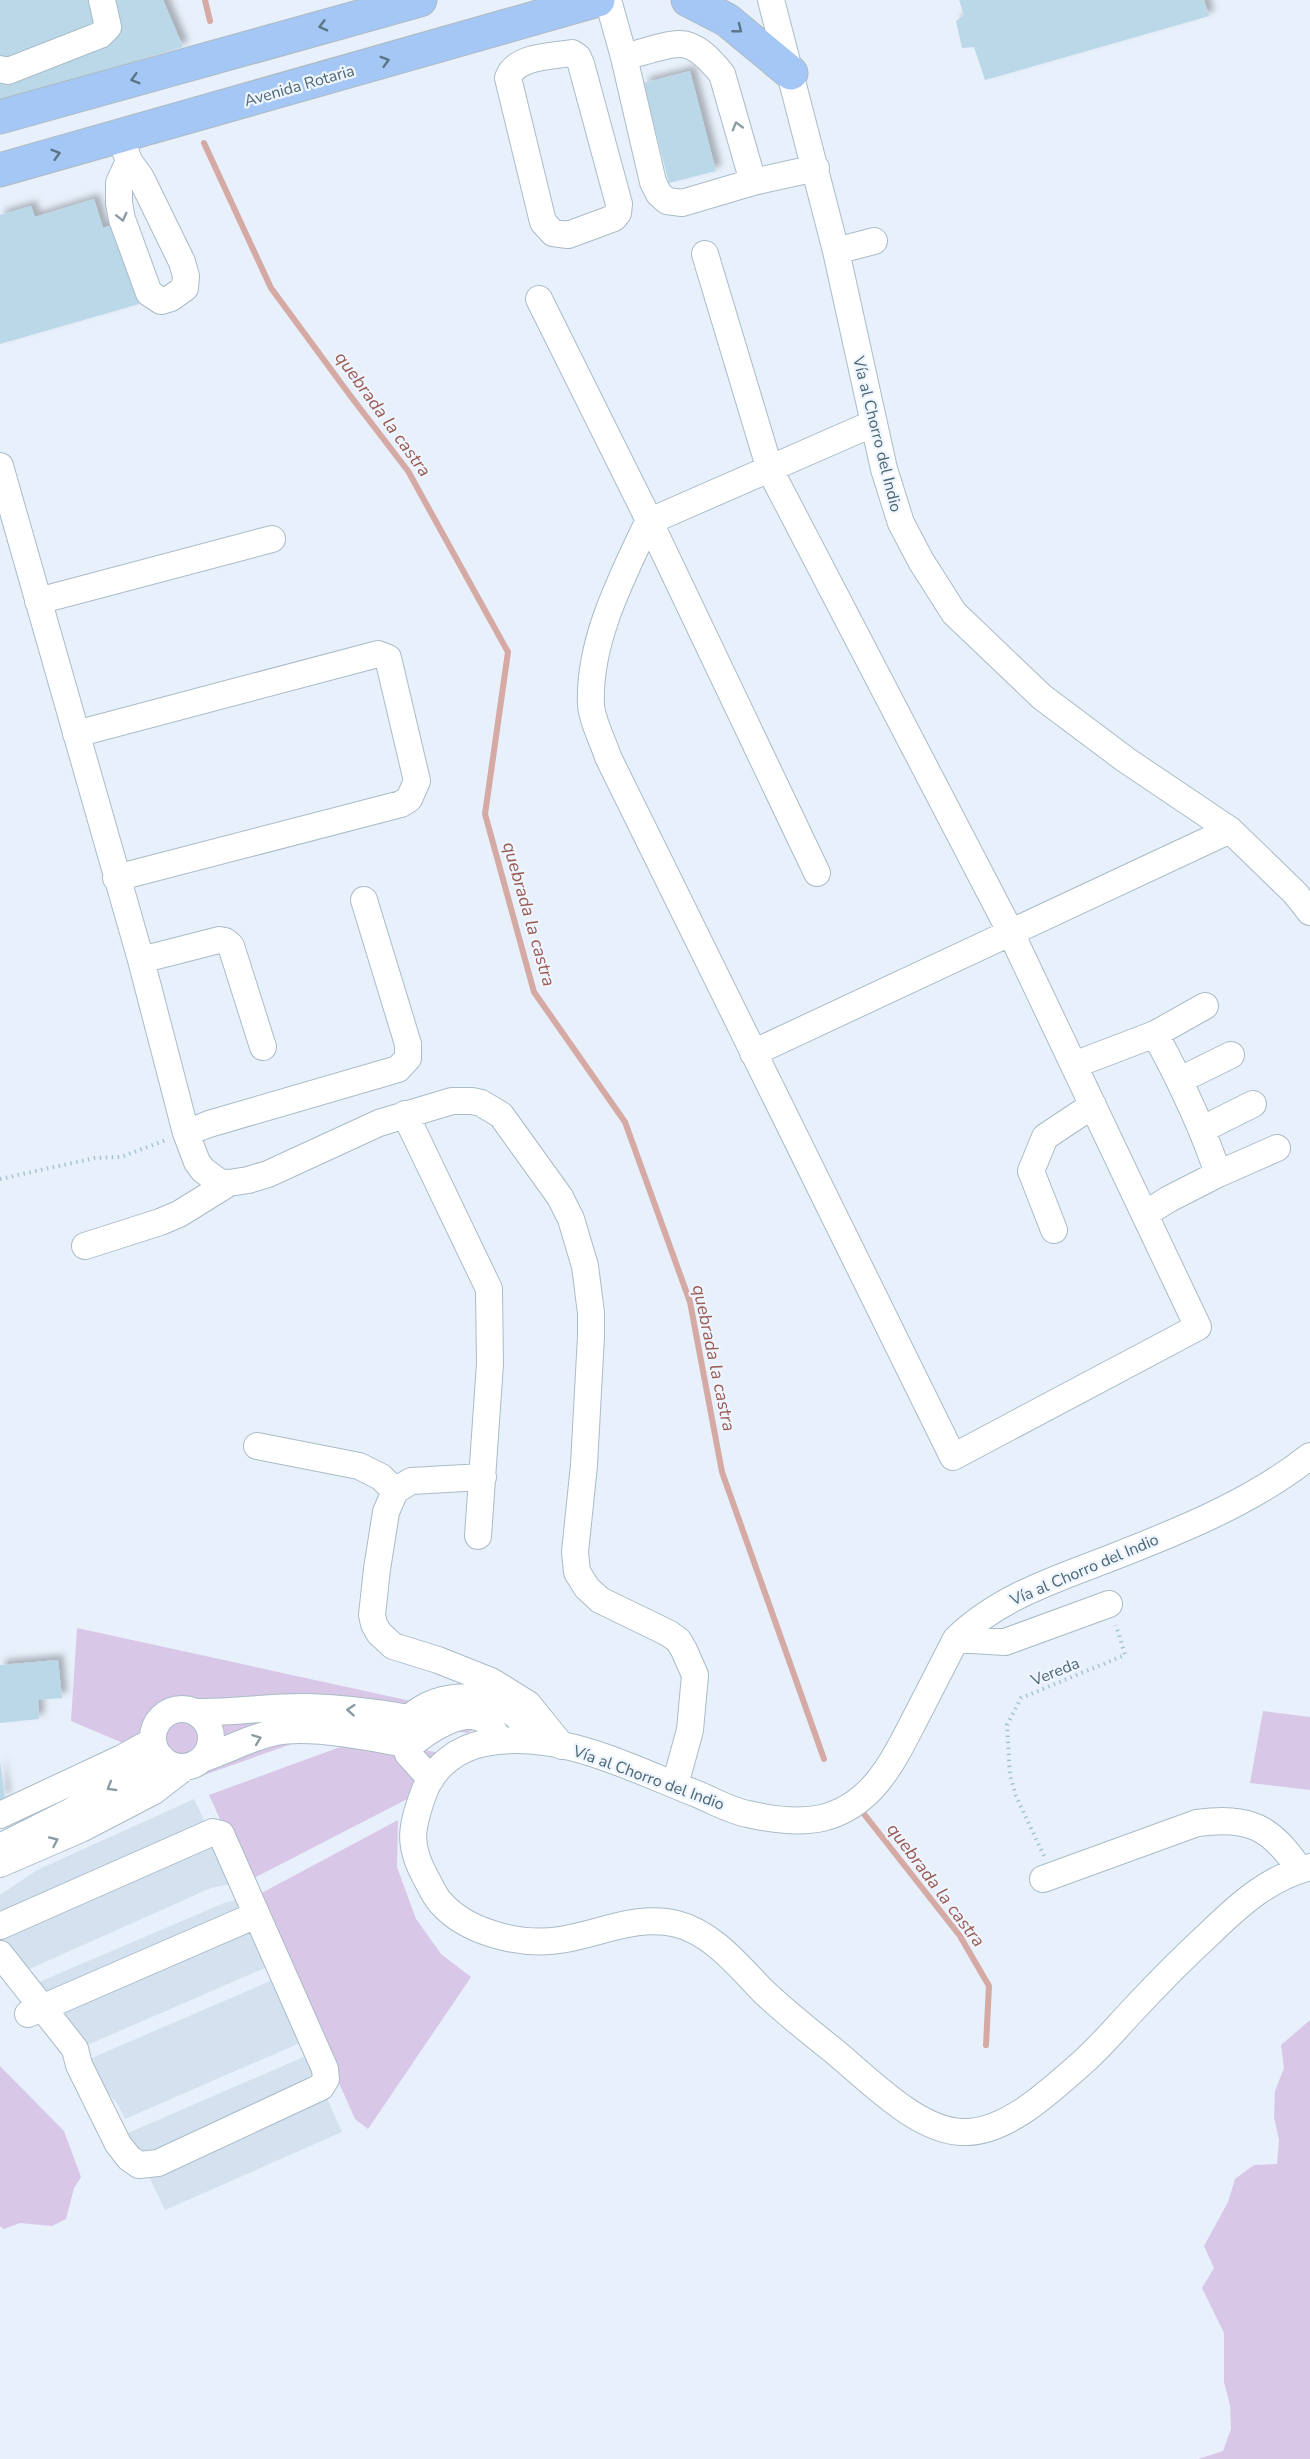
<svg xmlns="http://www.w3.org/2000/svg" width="1310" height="2459" font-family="'Nunito Sans',sans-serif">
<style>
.residential{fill:#d4e2ef}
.green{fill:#d9c7e8}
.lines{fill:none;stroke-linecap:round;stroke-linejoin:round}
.stream{stroke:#d5a9a4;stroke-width:6}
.building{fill:#bad8e8;filter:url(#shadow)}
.minor-casing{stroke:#a9bcc7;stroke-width:28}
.major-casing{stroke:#adbabf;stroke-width:35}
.path{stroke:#a4c4d4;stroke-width:4;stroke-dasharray:1.5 4.5;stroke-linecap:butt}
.minor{stroke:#fff;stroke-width:26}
.major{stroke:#a5c7f5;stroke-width:33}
.oneway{stroke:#5a7686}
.oneway2{stroke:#8b9da4}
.labels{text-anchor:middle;stroke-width:4.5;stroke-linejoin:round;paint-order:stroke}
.street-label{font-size:16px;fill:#4d6873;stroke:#eef5fe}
.water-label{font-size:18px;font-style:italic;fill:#995a52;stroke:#eef5fe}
</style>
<defs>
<filter id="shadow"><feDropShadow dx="5.5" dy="-5.5" stdDeviation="3" flood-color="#0004"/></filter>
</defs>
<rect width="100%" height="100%" fill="#e8f0fb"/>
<!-- residential -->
<path class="residential" d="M194 1799 235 1883 211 1888 7 1979 0 1971V1895L37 1870Z
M239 1899 267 1967 69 2053 18 1991 224 1903Z
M275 1979 300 2043 125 2119 117 2103 80 2063Z
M308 2055 342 2132 165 2210 128 2133Z"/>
<!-- green -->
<path class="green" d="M77 1628 489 1718 468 1733 363 1719 201 1776 71 1721Z
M1263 1711 1310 1717V1790L1250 1783Z
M362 1739 446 1754 419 1793 248 1881 209 1795Z
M398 1820 397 1867 416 1919 441 1954 471 1977 368 2129 355 2119 256 1896Z
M1310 2020V2459H1198L1223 2451 1231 2429 1230 2405 1224 2382V2333L1202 2288 1214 2268 1204 2246 1228 2202 1235 2179 1254 2165 1277 2164 1279 2140 1274 2117 1275 2091 1284 2068 1281 2045Z
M0 2066 64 2131 81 2177 74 2188 66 2219 52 2226 20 2223 4 2229 0 2226Z"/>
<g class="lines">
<!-- stream -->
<path class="stream" d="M205 0 210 21
M204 143 271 288 349 394 408 471 508 652 485 814 534 992 625 1122 690 1302 722 1472 824 1759
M864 1814 960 1936 989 1986 986 2045"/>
</g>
<!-- building -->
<path class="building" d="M0 0H163L183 47 0 101Z
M959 0H1204L1209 16 985 80 974 47 962 48 956 21 964 15Z
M690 71 716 171 669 183 643 83Z
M94 199 103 228 115 224 139 304 0 344V215L31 206 35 217Z
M58 1660 62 1698 38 1700 39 1719 0 1723V1665Z
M0 1761 5 1798 0 1799Z"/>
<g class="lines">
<!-- minor casing -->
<g class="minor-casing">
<path id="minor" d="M608 0 624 57 653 182 659 194 667 201 682 203 753 182 816 168
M771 0 836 251 884 469 901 523 921 561 954 613 1042 697 1126 760 1230 830 1295 893 1310 912
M572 53 578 57 581 64 619 204 618 213 614 218 568 235 553 233 543 222 508 78C515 56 553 56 572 53Z
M624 57C638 54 668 43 680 44 697 44 712 62 722 74L753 182
M0 69 8 71 100 35 108 27 102 0
M120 136 129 161 141 178 182 262 186 276 185 288 171 298 161 301 149 293 122 219 119 203V183L129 161
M836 251 874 241
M705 254 770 470 1010 931 1198 1327 953 1457 608 757C603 741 592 721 591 705 588 642 622 577 648 522L874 423
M539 299 644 510 817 873
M0 466 141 960 186 1133 197 1162 203 1170 219 1182 229 1183 248 1180 268 1174 379 1123 452 1101H472L481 1103 501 1115 560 1197 571 1219 585 1266 591 1313V1336L584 1465 575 1552 577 1572 587 1588 600 1600 668 1633 678 1640 684 1650 695 1675 690 1730 675 1785
M38 601 272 539
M76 734 378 654 388 658 417 781 409 799 401 804 116 878
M141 960 219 940 225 941 231 946 263 1047
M1155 1034 1205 1006
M753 1053 1230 830
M1074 1065 1155 1034C1180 1080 1202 1125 1218 1174L1169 1199 1145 1214
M1180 1080 1231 1055
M405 1114 489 1289 490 1364 478 1536
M1203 1129 1253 1104
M186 1133 209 1124 398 1069 408 1058V1044L364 900
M1218 1174 1277 1148
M1054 1230 1031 1171 1045 1137 1093 1105
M85 1246 160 1222 179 1214 229 1183
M257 1446 359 1466 381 1477 395 1491
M1310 1456C1251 1503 1177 1532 1108 1559 1053 1580 998 1598 956 1639 943 1664 931 1688 918 1713 895 1757 875 1805 822 1818 800 1823 770 1819 748 1814 731 1811 714 1801 697 1794 630 1768 559 1729 485 1743 458 1748 434 1766 424 1792 411 1828 407 1845 427 1880 431 1887 435 1897 441 1903 467 1933 522 1946 560 1940 599 1934 637 1914 677 1924 713 1933 739 1967 764 1992 786 2013 810 2032 834 2051 868 2079 919 2133 965 2132 1008 2132 1051 2090 1082 2063 1100 2047 1116 2028 1133 2010 1158 1983 1184 1957 1211 1932 1241 1903 1269 1878 1310 1867
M483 1477 411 1481 395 1491 386 1512 377 1569 372 1615 374 1624 379 1633 393 1646 438 1660 491 1681 528 1704 562 1746
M956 1639 1005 1642 1109 1604
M153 1738a29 29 0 1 1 58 0a29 29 0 1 1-58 0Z
M197 1712C234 1713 271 1706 308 1707 342 1708 375 1712 409 1718
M406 1749C423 1734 467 1701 489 1724 493 1728 496 1735 499 1740
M202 1759C226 1751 251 1737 276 1732 308 1725 371 1737 405 1744
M431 1779 408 1754 402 1734 403 1726C428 1690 490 1688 521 1720
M0 1815 122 1758 153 1741
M0 1847 70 1812 161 1757
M0 1864 81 1829 154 1791 185 1767
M1043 1879 1197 1823C1250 1816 1271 1827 1300 1870
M0 1926 213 1832 221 1834 325 2069 326 2079 321 2087 158 2163 139 2165 129 2158 118 2144 79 2065 75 2049 0 1954
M28 2014 256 1915"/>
</g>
<!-- major casing -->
<g class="major-casing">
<path id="major" d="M688 0 727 20 791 73
M0 117 420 0
M0 170 598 0"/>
</g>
<!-- path -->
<path class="path" d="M0 1179 95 1158 121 1157 166 1140
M1044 1856 1016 1796 1010 1775 1007 1725 1021 1698 1125 1655 1116 1625"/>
<!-- minor -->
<use href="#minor" class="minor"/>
<!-- major -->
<use href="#major" class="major"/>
</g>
<!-- one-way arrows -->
<defs><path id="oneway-chevron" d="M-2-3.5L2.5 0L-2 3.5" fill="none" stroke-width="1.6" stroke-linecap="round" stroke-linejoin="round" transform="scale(1.5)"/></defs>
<g class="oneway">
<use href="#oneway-chevron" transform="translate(323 26) rotate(165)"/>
<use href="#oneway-chevron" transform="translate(738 29) rotate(39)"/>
<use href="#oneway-chevron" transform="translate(385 61) rotate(-16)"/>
<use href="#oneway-chevron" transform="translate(135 79) rotate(164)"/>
<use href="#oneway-chevron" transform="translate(56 154) rotate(-16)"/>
</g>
<g class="oneway2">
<use href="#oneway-chevron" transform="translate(737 126) rotate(-106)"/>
<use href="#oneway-chevron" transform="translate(122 217) rotate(76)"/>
<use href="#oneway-chevron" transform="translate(351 1710) rotate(-176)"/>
<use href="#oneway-chevron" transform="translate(257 1739) rotate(-21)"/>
<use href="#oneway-chevron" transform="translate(111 1787) rotate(149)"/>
<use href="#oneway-chevron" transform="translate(54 1841) rotate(-24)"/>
</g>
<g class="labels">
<!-- street labels -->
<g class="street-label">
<text transform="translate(299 85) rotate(-16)" y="6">Avenida Rotaria</text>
<text transform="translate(878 434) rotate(76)" y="6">Vía al Chorro del Indio</text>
<text transform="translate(1084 1569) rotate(-23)" y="6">Vía al Chorro del Indio</text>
<text transform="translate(1055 1671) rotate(-22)" y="6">Vereda</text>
<text transform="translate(649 1777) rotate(20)" y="6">Vía al Chorro del Indio</text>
</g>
<!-- water labels -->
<g class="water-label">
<text transform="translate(383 414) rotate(54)" y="6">quebrada la castra</text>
<text transform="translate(529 914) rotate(74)" y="6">quebrada la castra</text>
<text transform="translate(714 1358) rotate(78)" y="6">quebrada la castra</text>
<text transform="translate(936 1885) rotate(53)" y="6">quebrada la castra</text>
</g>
</g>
</svg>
